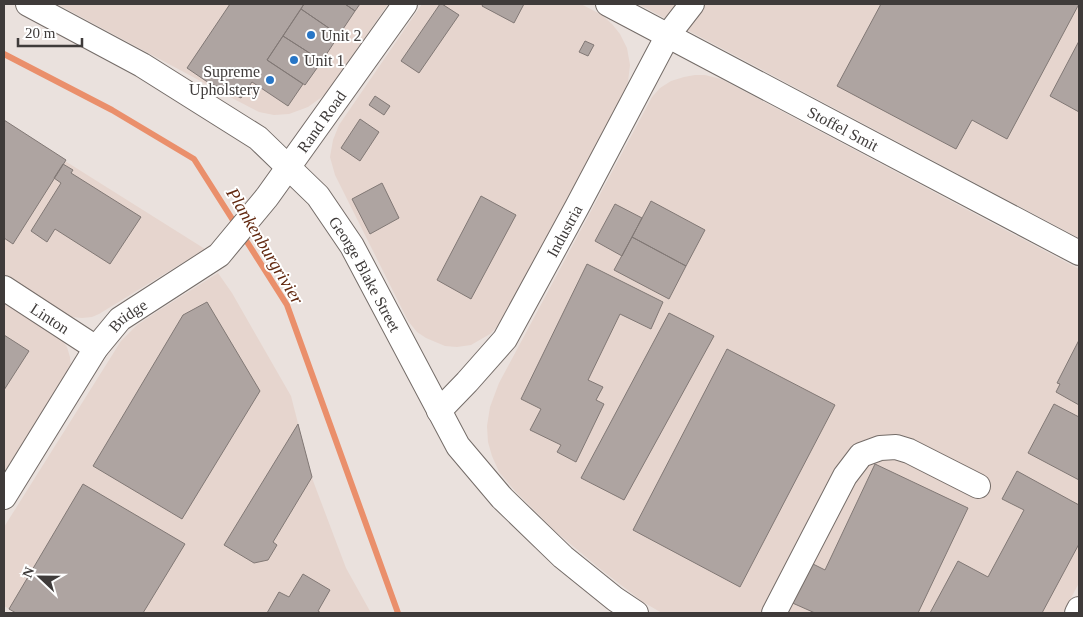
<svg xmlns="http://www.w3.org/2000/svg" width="1083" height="617" font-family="'Times New Roman',serif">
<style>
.built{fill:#e6d5ce}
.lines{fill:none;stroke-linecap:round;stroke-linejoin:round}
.stream{stroke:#ea8f6b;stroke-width:6}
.building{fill:#aea4a1;stroke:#817875}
.minor-casing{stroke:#746c68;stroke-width:26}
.minor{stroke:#fff;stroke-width:24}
.poi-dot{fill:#2876c6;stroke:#fff;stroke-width:2}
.labels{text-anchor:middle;stroke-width:4;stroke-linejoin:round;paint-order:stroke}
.poi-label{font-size:16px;fill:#3f3b3a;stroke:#fff;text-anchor:start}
.street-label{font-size:16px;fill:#3f3b3a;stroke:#fff}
.water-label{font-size:18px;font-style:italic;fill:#62280f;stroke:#fff}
</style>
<rect width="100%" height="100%" fill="#eae1dd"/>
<!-- built -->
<path class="built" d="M57 4H388L326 94 308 107 289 114 274 115 259 112 234 99Z
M422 4H581L602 15 612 24 620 34 627 48 630 65 628 82 622 96 503 321 490 334 471 345 457 347 445 346 426 338 417 332 408 321 335 175 330 157 333 140 339 125Z
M638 4H1079V238Z
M695 75H705L721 79 1079 269V583L1063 613H662L643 602 599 568 555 531 515 491 499 472 492 456 488 442 487 426 490 407 499 383 652 97 660 88 671 81 684 77Z
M4 120 66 160 65 161 205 249 99 314 92 317 82 318 72 317 66 314 4 275Z
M218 273 232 293 291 396 312 478 346 568 371 613H16L4 606V527L121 341 137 325 158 311Z
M4 300 63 341 67 347 70 357 71 367 4 478Z"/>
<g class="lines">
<!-- stream -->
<path class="stream" d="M4 54 112 110 194 159 236 225
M242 234 287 305 398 613"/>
</g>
<!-- building -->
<path class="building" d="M230 4H304L267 60 303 84 288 106 252 82 241 98 206 81 187 68Z
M304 4H345L355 11 339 35 301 9Z
M345 4H360L355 11Z
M440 4H442L459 15 419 73 401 61Z
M483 4H524L514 23 482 6Z
M881 4H1079L1007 139 972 120 956 149 837 86Z
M301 9 339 35 322 61 283 36Z
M283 36 322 61 305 85 267 60Z
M585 41 594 45 588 56 579 52Z
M1079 41V112L1050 96Z
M375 96 390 106 384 115 369 105Z
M360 119 379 132 360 161 341 148Z
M4 120 66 160 13 244 4 238Z
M63 164 73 170 71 173 141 217 110 264 55 229 47 242 31 231 61 183 54 178Z
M382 183 399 218 370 234 352 199Z
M481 196 516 215 471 299 437 280Z
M651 201 705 230 686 266 632 237Z
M615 204 642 218 622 256 595 241Z
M632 237 686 266 669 299 614 270Z
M587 264 663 302 651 329 620 314 588 380 603 387 596 400 604 404 576 462 557 452 561 445 530 430 541 409 521 399Z
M207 302 260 391 182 519 93 466 183 315Z
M669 313 714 336 624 500 581 478Z
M4 335 29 351 4 390Z
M1079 340V405L1056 392 1060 384 1057 383Z
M727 349 835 405 740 587 633 530Z
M1054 404 1079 417V480L1028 453Z
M298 424 312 477 273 542 277 545 268 560 254 563 224 545Z
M875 464 968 508 918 613H815L788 601 807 561 825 570Z
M1017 471 1079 505V544L1042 613H930L958 561 988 577 1024 510 1002 499Z
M83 484 185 544 143 613H16L9 609Z
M303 574 330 590 318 611 321 613H267L279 592 289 597Z"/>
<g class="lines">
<!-- minor casing -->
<g class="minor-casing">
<g id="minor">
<path id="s1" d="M28 4 142 65 258 138 318 196 352 246 458 446 502 498 563 557 615 599 636 613"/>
<path id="s2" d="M608 4 1079 253"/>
<path id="s3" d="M4 288 96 348"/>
<path id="s4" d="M439 411 467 382 505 339 577 207 668 35 692 4"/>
<path id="s5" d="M4 497 96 348 120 319 219 255 267 197 405 4"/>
<path d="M774 613 845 476 861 455 880 448 896 447 909 451 978 486"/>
<path d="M1077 613 1079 609"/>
</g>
</g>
<!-- minor -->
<use href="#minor" class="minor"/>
</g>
<!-- markers -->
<g class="poi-dot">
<circle cx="311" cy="35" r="5"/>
<circle cx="294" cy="60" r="5"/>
<circle cx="270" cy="80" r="5"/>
</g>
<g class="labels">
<!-- poi labels -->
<g class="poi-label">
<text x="321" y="41">Unit 2</text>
<text x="304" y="66">Unit 1</text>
<text x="260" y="77" text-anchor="end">Supreme<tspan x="260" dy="18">Upholstery</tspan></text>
</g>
<!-- street labels -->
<g class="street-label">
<text dy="6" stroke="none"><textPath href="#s5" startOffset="499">Rand Road</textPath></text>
<text dy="6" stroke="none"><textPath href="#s2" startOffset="266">Stoffel Smit</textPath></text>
<text dy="6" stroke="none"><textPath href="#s4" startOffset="221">Industria</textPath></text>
<text dy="6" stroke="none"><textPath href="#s1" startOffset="441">George Blake Street</textPath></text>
<text dy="6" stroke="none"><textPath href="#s5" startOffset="221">Bridge</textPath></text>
<text dy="6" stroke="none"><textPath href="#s3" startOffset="55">Linton</textPath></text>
</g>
<!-- water labels -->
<g class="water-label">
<text transform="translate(265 246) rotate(59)" y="6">Plankenburgrivier</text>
</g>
</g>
<!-- border -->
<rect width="1083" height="617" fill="none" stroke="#3f3b3a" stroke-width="10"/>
<!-- north arrow -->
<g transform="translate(40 577) rotate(292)" stroke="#ffffff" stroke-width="4" paint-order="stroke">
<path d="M0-4L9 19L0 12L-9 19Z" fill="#3f3b3a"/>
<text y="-8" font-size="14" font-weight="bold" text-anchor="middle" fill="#3f3b3a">N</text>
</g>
<!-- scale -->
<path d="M18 38v8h64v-8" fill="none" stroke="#3f3b3a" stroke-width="2.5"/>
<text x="25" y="38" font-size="15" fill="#3f3b3a" stroke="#ffffff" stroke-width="4" paint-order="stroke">20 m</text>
</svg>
